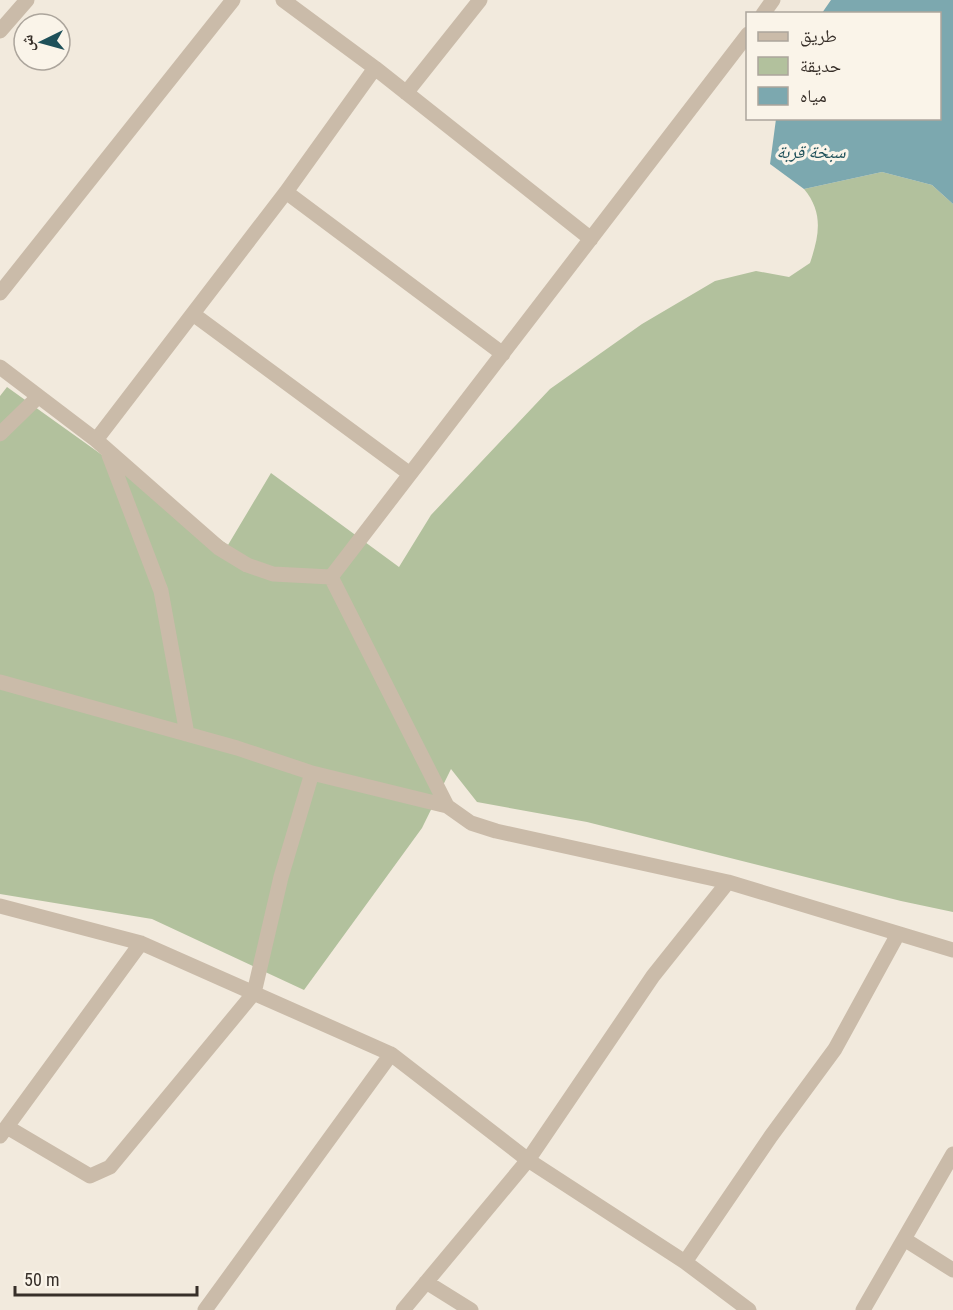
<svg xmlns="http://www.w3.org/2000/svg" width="953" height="1310" font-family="'Roboto Condensed','Noto Naskh Arabic',sans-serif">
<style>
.green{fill:#b2c19d}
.water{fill:#7ca8af}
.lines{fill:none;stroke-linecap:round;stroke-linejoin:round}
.street{stroke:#cabba9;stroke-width:15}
.labels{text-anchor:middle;stroke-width:6;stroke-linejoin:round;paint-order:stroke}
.water-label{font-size:18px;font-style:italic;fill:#1e5059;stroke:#faf4e9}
</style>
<rect width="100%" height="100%" fill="#f2eadd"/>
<!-- green -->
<path class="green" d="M882 172 932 185 953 204V912L901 901 587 822 477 802 451 769 422 828 304 990 152 919 0 894V396L7 387 228 545 271 473 399 567 431 515 550 389 642 324 715 281 756 271 789 277 810 263C819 236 824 213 804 189Z"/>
<!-- water -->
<path class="water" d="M831 0H953V204L932 185 882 172 804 189 770 164 776 119 940 118V14L822 13Z"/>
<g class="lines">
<!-- street -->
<path class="street" d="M283 0 375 68 591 239
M763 14 773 0
M0 31 27 0
M406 93 480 0
M286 192 503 354
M0 293 233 0
M193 314 410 474
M0 367 96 440 219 548 247 565 273 574 331 577
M0 434 38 397
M96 440 286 192 375 68
M109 455 161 591 187 734
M331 577 748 34
M331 577 447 806
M0 682 237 748 312 773 447 806 471 823 496 831 728 882 953 950
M0 906 141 943 391 1054 528 1160 685 1262 749 1310
M7 1127 90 1176 110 1167 254 993 281 877 312 773
M0 1136 141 943
M904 1239 953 1270
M685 1262 771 1136 835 1049 898 934
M426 1282 471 1310
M205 1310 391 1054
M403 1310 528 1160 653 976 728 882
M863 1310 953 1154"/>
</g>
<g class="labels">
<!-- water labels -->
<g class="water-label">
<text x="811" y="158">سبخة قربة</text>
</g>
</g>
<!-- legend -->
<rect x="746" y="12" width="195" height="108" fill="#faf4e9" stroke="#aca59c" stroke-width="1.5"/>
<rect x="758" y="32" width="30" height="9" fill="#cabba9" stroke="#aca59c" stroke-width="1.5"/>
<text x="800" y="42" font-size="18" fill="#372f29">طريق</text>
<rect x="758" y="57" width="30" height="18" fill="#b2c19d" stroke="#aca59c" stroke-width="1.5"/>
<text x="800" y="72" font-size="18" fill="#372f29">حديقة</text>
<rect x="758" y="87" width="30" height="18" fill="#7ca8af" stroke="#aca59c" stroke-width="1.5"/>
<text x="800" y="102" font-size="18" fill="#372f29">مياه</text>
<!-- north arrow -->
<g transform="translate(42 42) rotate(265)"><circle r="28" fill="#faf4e9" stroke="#aca59c" stroke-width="1.5"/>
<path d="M0-4.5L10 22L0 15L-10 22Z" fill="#1e5059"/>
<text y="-9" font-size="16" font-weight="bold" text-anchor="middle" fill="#372f29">ش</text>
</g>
<!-- scale -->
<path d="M15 1286v9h182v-9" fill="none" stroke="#372f29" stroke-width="3"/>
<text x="24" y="1286" font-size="18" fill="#372f29" stroke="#faf4e9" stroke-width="4.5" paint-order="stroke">50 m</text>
</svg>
